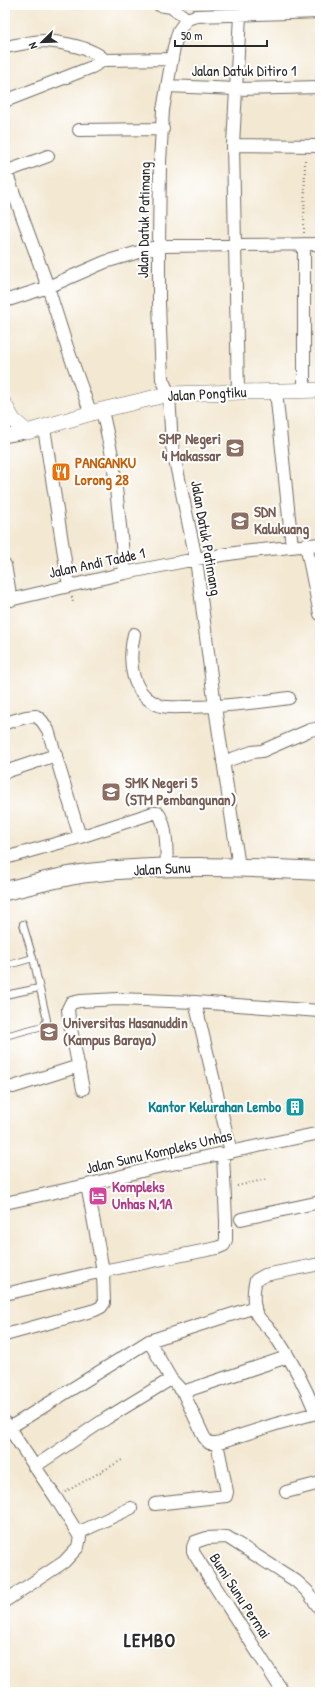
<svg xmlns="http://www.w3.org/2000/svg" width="325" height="1697" font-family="'Patrick Hand',sans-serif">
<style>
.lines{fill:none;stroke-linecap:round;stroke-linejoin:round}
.service-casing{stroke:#716d65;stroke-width:8}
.minor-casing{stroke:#716d65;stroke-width:14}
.tertiary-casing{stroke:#716d65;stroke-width:16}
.secondary-casing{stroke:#716d65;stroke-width:20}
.path{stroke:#716d65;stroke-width:2;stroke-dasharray:1 3;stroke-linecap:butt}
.service{stroke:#fff;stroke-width:6}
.minor{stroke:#fff;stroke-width:12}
.tertiary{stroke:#fff;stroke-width:15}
.secondary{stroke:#fff;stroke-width:18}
.labels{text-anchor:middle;stroke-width:4;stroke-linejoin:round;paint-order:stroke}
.street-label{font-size:15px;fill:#2b2b2b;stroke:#fff}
.education-label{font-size:15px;font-weight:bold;fill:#785e54;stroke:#fff;text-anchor:start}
.food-label{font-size:15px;font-weight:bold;fill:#c56008;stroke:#fff;text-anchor:start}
.culture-label{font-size:15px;font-weight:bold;fill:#0d838f;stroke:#fff;text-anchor:end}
.hotel-label{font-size:15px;font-weight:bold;fill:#b23c85;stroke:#fff;text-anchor:start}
.district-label{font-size:19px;font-weight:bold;letter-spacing:1px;fill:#2b2b2b;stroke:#fff}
</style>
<rect width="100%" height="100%" fill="#fff"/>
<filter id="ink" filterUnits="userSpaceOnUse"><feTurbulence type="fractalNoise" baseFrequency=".025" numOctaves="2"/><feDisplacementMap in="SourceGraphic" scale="8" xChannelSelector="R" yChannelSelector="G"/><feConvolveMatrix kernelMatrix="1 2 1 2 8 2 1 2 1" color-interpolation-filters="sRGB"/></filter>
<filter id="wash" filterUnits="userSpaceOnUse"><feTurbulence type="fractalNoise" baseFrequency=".012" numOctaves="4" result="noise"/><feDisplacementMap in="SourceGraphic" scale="16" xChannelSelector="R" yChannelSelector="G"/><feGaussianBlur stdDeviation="0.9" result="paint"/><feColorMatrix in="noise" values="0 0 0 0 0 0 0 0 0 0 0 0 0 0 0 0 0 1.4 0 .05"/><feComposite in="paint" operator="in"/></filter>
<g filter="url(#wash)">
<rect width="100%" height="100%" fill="#f3e8d2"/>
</g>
<g filter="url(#ink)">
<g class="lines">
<!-- service casing -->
<g class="service-casing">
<path id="service" d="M5 966 33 958
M5 995 39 988
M5 1036 43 1026 47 1020 33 958 23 924"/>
</g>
<!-- minor casing -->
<g class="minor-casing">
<path id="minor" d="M159 5 171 7 187 19
M240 15 233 145 320 146
M5 47C18 45 32 41 45 41 60 42 95 48 104 60
M168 86 236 89 320 87
M5 101 92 67 104 60 172 59
M79 130 163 129
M233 145 238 392
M5 172 48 156
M6 172 48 287 67 347 91 414
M304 244V390
M5 301 48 287 105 262 159 246 320 244
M276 391 292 547
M102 410 113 460 125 573
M44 428 69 586
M5 436 27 432
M306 544 320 614
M5 565 11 600
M5 601 125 573 196 559 242 552 320 544
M134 634C128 662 130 695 161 706 169 708 178 707 186 707 221 707 255 703 289 698
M5 723 26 717 36 716 42 721 48 730 80 837
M223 762 252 752 262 751 310 730 320 728
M5 772 56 755
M5 858 80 837 153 813H158C168 826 166 851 167 867
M239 867 215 707 196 559 172 446 169 394 162 379 159 304V246L160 162 163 110 174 47 179 30 187 19 196 16 320 12
M195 1002 231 1152
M13 1087 79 1066
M83 1089 69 1019 68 1009 71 1003 80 1001 118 999 195 1002 320 1011
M5 1203 87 1185 153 1168 320 1133
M241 1219 320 1202
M5 1294 103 1271 217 1248 224 1245 226 1240V1221L223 1154
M5 1335 95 1310 101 1307 104 1303 103 1271 87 1185
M149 1341 171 1379 183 1392 204 1437 209 1443H217L276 1424 320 1412
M183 1392 287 1357
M316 1413C305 1386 292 1361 276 1337 271 1329 260 1322 256 1313 253 1304 253 1289 256 1280L265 1275 320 1264
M9 1428 149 1341 255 1307
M34 1467 107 1418 171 1379
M286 1492 320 1483
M155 1504 226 1496 227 1492 217 1443
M78 1533 131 1508
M5 1601 64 1562 78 1547 80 1537 56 1498 5 1422
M283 1692 193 1552V1547L195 1542 207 1538 227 1537 296 1581 307 1591 320 1609"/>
</g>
<!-- tertiary casing -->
<g class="tertiary-casing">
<path id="tertiary" d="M5 405 13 420 27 432 102 410 169 394 320 390"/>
</g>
<!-- secondary casing -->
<g class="secondary-casing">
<path id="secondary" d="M5 891C32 885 61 876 88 873 166 864 243 867 320 871"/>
</g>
<!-- path -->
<path class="path" d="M304 233 305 158
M72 597 73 603
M237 1186 267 1179
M65 1492 122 1460"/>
<!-- service -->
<use href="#service" class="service"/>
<!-- minor -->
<use href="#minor" class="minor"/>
<!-- tertiary -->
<use href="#tertiary" class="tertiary"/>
<!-- secondary -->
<use href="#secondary" class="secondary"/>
</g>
</g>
<!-- icons -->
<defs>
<g id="school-square" transform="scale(1)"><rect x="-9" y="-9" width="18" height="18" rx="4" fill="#8d6e63" stroke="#fff"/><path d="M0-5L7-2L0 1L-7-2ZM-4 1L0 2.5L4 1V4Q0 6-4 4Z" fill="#fff"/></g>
<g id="restaurant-square" transform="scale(1)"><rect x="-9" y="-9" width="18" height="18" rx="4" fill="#e8710a" stroke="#fff"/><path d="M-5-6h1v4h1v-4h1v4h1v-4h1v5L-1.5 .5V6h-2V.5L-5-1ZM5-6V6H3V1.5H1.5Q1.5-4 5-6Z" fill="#fff"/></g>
<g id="university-square" transform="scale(1)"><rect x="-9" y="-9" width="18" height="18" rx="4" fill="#8d6e63" stroke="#fff"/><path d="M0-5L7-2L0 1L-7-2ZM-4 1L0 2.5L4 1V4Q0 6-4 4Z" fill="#fff"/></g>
<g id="building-square" transform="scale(1)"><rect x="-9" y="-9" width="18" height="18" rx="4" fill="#0f9aa8" stroke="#fff"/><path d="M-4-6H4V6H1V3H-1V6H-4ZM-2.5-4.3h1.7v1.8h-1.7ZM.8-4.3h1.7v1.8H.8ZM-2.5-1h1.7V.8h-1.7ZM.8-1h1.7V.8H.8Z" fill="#fff"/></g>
<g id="hotel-square" transform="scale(1)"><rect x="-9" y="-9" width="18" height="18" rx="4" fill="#d1479c" stroke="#fff"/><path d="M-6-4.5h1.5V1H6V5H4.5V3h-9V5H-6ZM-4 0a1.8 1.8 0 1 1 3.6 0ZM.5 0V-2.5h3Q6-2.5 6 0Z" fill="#fff"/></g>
</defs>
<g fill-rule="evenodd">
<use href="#school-square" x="235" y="448"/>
<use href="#restaurant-square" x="61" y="472"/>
<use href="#school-square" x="240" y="521"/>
<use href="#school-square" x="111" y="792"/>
<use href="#university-square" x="49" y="1032"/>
<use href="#building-square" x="295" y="1107"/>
<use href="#hotel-square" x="98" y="1196"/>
</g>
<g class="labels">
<!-- street labels -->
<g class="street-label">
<text x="244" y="76">Jalan Datuk Ditiro 1</text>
<text transform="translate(144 220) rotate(-89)" y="5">Jalan Datuk Patimang</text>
<text transform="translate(207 394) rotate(-3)" y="5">Jalan Pongtiku</text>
<text transform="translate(206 538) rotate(80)" y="5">Jalan Datuk Patimang</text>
<text transform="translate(97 563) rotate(-12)" y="5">Jalan Andi Tadde 1</text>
<text transform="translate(162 869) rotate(-3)" y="5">Jalan Sunu</text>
<text transform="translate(159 1152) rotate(-13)" y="5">Jalan Sunu Kompleks Unhas</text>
<text transform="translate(240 1596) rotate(57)" y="5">Bumi Sunu Permai</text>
</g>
<!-- education labels -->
<g class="education-label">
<text x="221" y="444" text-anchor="end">SMP Negeri<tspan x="221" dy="17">4 Makassar</tspan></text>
<text x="254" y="517">SDN<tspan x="254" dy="17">Kalukuang</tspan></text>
<text x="125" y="788">SMK Negeri 5<tspan x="125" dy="17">(STM Pembangunan)</tspan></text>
<text x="63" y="1028">Universitas Hasanuddin<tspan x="63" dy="17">(Kampus Baraya)</tspan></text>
</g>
<!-- food labels -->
<g class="food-label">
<text x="75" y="468">PANGANKU<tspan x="75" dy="17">Lorong 28</tspan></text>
</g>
<!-- culture labels -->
<g class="culture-label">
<text x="281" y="1112">Kantor Kelurahan Lembo</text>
</g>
<!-- hotel labels -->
<g class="hotel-label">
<text x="112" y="1192">Kompleks<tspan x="112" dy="17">Unhas N,1A</tspan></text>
</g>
<!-- district labels -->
<g class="district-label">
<text x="150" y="1647">LEMBO</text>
</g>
</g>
<!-- margin -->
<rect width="325" height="1697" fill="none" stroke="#fff" stroke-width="20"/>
<!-- north arrow -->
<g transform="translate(42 42) rotate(247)" stroke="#ffffff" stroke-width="3" paint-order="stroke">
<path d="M0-3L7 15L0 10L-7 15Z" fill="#2b2b2b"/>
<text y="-6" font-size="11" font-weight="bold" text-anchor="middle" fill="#2b2b2b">N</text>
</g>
<!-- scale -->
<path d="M175 40v6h92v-6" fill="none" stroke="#2b2b2b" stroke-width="2"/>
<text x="181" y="40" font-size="12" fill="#2b2b2b" stroke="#ffffff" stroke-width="3" paint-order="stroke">50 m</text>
</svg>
